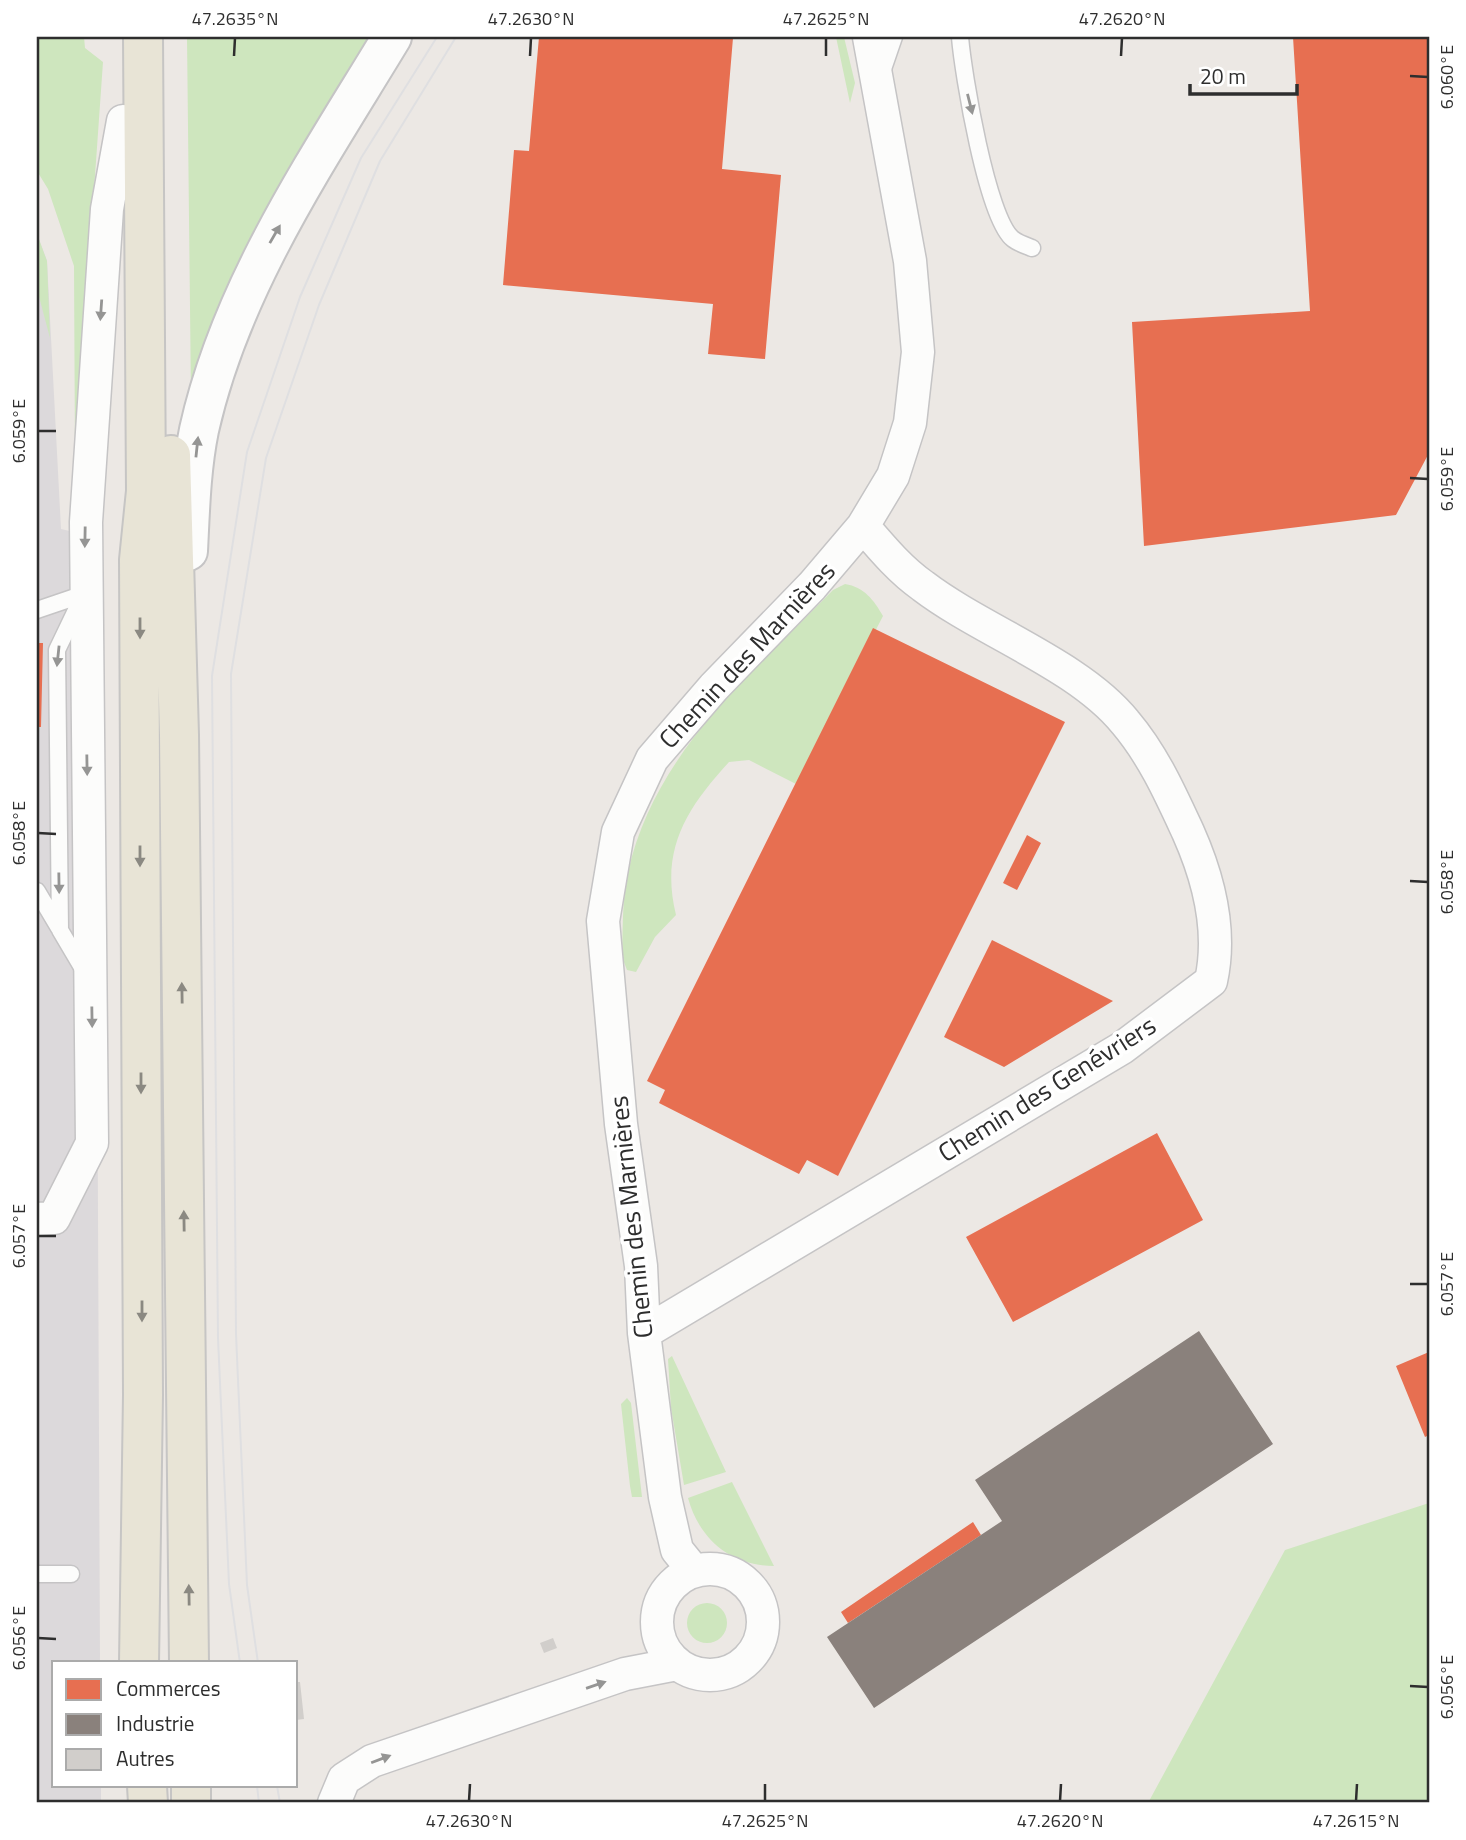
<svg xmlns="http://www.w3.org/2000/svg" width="1466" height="1840" font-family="'Titillium Web',sans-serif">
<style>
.industrial{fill:#dcd9db}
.green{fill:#cee6be}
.shops{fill:#e76f51}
.industry{fill:#8a817c}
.building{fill:#d1cecb}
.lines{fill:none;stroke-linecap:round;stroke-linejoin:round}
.service-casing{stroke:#c5c4c5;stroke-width:19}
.minor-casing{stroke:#c5c4c5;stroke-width:35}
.tertiary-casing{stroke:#c5c4c5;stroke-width:42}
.primary-casing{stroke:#c6c5c4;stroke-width:42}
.service{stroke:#fcfcfb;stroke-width:16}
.minor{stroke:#fcfcfb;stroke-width:32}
.tertiary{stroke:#fcfcfb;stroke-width:38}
.primary{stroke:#e8e4d6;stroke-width:38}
.tram{stroke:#dfdfe1;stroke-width:2}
.oneway{fill:#959594}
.oneway2{fill:#8b8982}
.ticks{fill:none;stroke:#2e2e2e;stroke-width:2.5}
.labels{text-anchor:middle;stroke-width:7;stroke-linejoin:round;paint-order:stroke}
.street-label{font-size:26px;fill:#2e2e2e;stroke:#fff}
.neatline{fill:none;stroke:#2e2e2e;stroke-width:2.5}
.ticks-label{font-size:18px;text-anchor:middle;fill:#2e2e2e}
</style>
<rect width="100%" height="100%" fill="#ece8e4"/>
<!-- industrial -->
<path class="industrial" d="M37 234 47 261 61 529 95 537 100 1663H54V1786H101V1803H37Z"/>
<!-- green -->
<path class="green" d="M37 37H84L85 48 103 62 75 460 74 266 48 189 37 171Z
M187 37H373L191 397Z
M836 37H844L855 83 850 103Z
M37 234 47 261 50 338 37 289Z
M845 584C864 587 874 600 883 616L796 784 749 760 729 762C686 809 660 850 676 915L655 937 636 972 627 970 622 957C623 929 622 899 628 872 655 752 751 674 833 590Z
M672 1356 726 1472 684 1485 671 1408 668 1359Z
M627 1398 631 1403 642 1497H632L630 1486 621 1404Z
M732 1482 774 1566C731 1566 699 1539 688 1498Z
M1429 1503V1803H1148L1285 1550Z
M687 1623a20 20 0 1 1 40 0a20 20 0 1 1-40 0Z"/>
<!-- shops -->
<path class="shops" d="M539 37 733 38 722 169 781 175 765 359 708 354 713 304 503 285 514 150 529 151Z
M1293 37H1429V453L1396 515 1144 546 1132 322 1310 311Z
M873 628 1065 722 838 1176 807 1160 799 1174 659 1103 665 1090 647 1081Z
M37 643H43L41 727H37Z
M1027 835 1041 843 1017 890 1003 883Z
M992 940 1113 1001 1004 1067 944 1037Z
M1157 1133 1203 1220 1013 1322 966 1237Z
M1429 1352V1435L1425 1437 1396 1366Z
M973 1522 981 1535 848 1623 841 1612Z"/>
<!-- industry -->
<path class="industry" d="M1199 1331 1273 1444 874 1708 827 1637 1002 1521 975 1480Z"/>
<!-- building -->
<path class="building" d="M553 1638 557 1648 544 1653 540 1643Z
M296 1682H300L304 1719 296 1720Z"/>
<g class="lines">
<!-- service casing -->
<g class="service-casing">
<path id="service" d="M960 37C963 73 987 219 1013 239 1018 243 1027 246 1032 248
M882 72 894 37
M80 602 57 650 60 930 86 974
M37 610 84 594
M37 891 59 928
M37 1574H71"/>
</g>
<!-- minor casing -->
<g class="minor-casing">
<path id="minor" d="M37 1219 54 1218 92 1143 86 522 107 209 123 121
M644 1333 1122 1048 1211 981C1222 931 1209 879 1188 832 1170 793 1153 755 1125 722 1079 665 982 631 923 586 900 570 881 547 863 526
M657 1622a53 53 0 1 1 106 0a53 53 0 1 1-106 0Z
M694 1571 677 1550 665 1497 644 1333 641 1266 621 1124 603 921 618 832 652 759 714 687 812 586 863 526 893 476 910 423 918 352 910 261 869 37
M334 1803 344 1779 372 1761 625 1674 677 1664"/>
</g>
<!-- tertiary casing -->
<g class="tertiary-casing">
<path id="tertiary" d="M188 551C190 511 191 469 199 430 231 286 317 161 392 37"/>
</g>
<!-- primary casing -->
<g class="primary-casing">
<path id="primary" d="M171 455 179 735 189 1663
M139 1663 143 1395 139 560 146 491 143 37
M147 1786 148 1803
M191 1786V1803"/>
</g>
<!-- service -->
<use href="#service" class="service"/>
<!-- minor -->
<use href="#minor" class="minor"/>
<!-- tertiary -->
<use href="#tertiary" class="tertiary"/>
<!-- primary -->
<use href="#primary" class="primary"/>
<!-- tram -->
<path class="tram" d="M240 1663 229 1584 218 1338 212 676 247 452 300 297 361 158 437 37
M258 1663 247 1585 236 1334 231 674 266 458 319 305 380 161 456 37
M257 1786 259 1803
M277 1786 280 1803"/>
</g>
<!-- one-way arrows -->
<defs><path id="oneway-solid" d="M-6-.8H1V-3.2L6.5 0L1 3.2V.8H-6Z" transform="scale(1.75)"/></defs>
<g class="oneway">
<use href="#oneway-solid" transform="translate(970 104) rotate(76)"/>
<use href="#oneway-solid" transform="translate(275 234) rotate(-60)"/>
<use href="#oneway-solid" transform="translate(101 310) rotate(94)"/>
<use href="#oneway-solid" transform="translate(197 447) rotate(-84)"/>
<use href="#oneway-solid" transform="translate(85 537) rotate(91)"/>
<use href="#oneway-solid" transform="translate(58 656) rotate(96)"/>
<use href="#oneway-solid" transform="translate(87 765) rotate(89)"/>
<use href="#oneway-solid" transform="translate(59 883) rotate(89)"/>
<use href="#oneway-solid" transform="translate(92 1017) rotate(89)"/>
<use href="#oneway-solid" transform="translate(596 1685) rotate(-19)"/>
<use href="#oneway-solid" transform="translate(381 1759) rotate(-21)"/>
</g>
<g class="oneway2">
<use href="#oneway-solid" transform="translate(140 628) rotate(90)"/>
<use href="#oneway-solid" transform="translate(140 856) rotate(90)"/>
<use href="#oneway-solid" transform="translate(182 993) rotate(-91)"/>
<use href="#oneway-solid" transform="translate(141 1083) rotate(90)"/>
<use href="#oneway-solid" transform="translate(184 1221) rotate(-91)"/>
<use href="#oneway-solid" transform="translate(142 1311) rotate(90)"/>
<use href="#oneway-solid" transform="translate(189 1595) rotate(-91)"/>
</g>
<!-- ticks -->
<path class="ticks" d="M234 56 235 38M530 56 531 38M826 56V38M1121 56 1122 38M1410 76 1428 77M38 431H56M1410 478 1428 479M38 833 56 834M1410 881 1428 882M38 1236H56M1410 1284H1428M38 1638 56 1639M1410 1686 1428 1687M469 1801 470 1784M765 1801V1784M1060 1801 1061 1784M1356 1801 1357 1784"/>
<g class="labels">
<!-- street labels -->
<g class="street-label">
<text transform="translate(747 655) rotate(-47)" y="9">Chemin des Marnières</text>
<text transform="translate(1047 1089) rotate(-32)" y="9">Chemin des Genévriers</text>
<text transform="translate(631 1217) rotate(-96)" y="9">Chemin des Marnières</text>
</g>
</g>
<!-- border -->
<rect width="1466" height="1840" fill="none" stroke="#ffffff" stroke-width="77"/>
<!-- legend -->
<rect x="52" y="1661" width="245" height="126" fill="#ffffff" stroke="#ababab" stroke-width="2"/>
<rect x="66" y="1679" width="35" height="21" fill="#e76f51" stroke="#ababab" stroke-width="2"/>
<text x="116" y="1696" font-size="21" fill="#2e2e2e">Commerces</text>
<rect x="66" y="1714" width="35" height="21" fill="#8a817c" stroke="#ababab" stroke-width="2"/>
<text x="116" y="1731" font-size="21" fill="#2e2e2e">Industrie</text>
<rect x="66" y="1749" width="35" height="21" fill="#d1cecb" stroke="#ababab" stroke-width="2"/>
<text x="116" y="1766" font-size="21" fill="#2e2e2e">Autres</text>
<!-- scale -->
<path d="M1190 84v10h107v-10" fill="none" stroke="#2e2e2e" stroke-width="3.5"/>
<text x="1200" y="84" font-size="21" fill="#2e2e2e" stroke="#ffffff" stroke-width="5" paint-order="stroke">20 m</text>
<rect x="38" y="38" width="1390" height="1763" class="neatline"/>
<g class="ticks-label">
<text x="235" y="25">47.2635°N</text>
<text x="531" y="25">47.2630°N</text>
<text x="826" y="25">47.2625°N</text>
<text x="1122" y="25">47.2620°N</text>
<text transform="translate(1447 77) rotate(-90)" y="6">6.060°E</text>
<text transform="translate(19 431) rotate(-90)" y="6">6.059°E</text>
<text transform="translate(1447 479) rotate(-90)" y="6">6.059°E</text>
<text transform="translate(19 833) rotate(-90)" y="6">6.058°E</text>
<text transform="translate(1447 882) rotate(-90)" y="6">6.058°E</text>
<text transform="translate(19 1236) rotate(-90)" y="6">6.057°E</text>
<text transform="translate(1447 1284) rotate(-90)" y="6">6.057°E</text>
<text transform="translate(19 1638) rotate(-90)" y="6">6.056°E</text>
<text transform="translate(1447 1687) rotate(-90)" y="6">6.056°E</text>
<text x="469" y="1827">47.2630°N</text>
<text x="765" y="1827">47.2625°N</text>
<text x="1060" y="1827">47.2620°N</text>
<text x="1356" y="1827">47.2615°N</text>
</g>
</svg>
